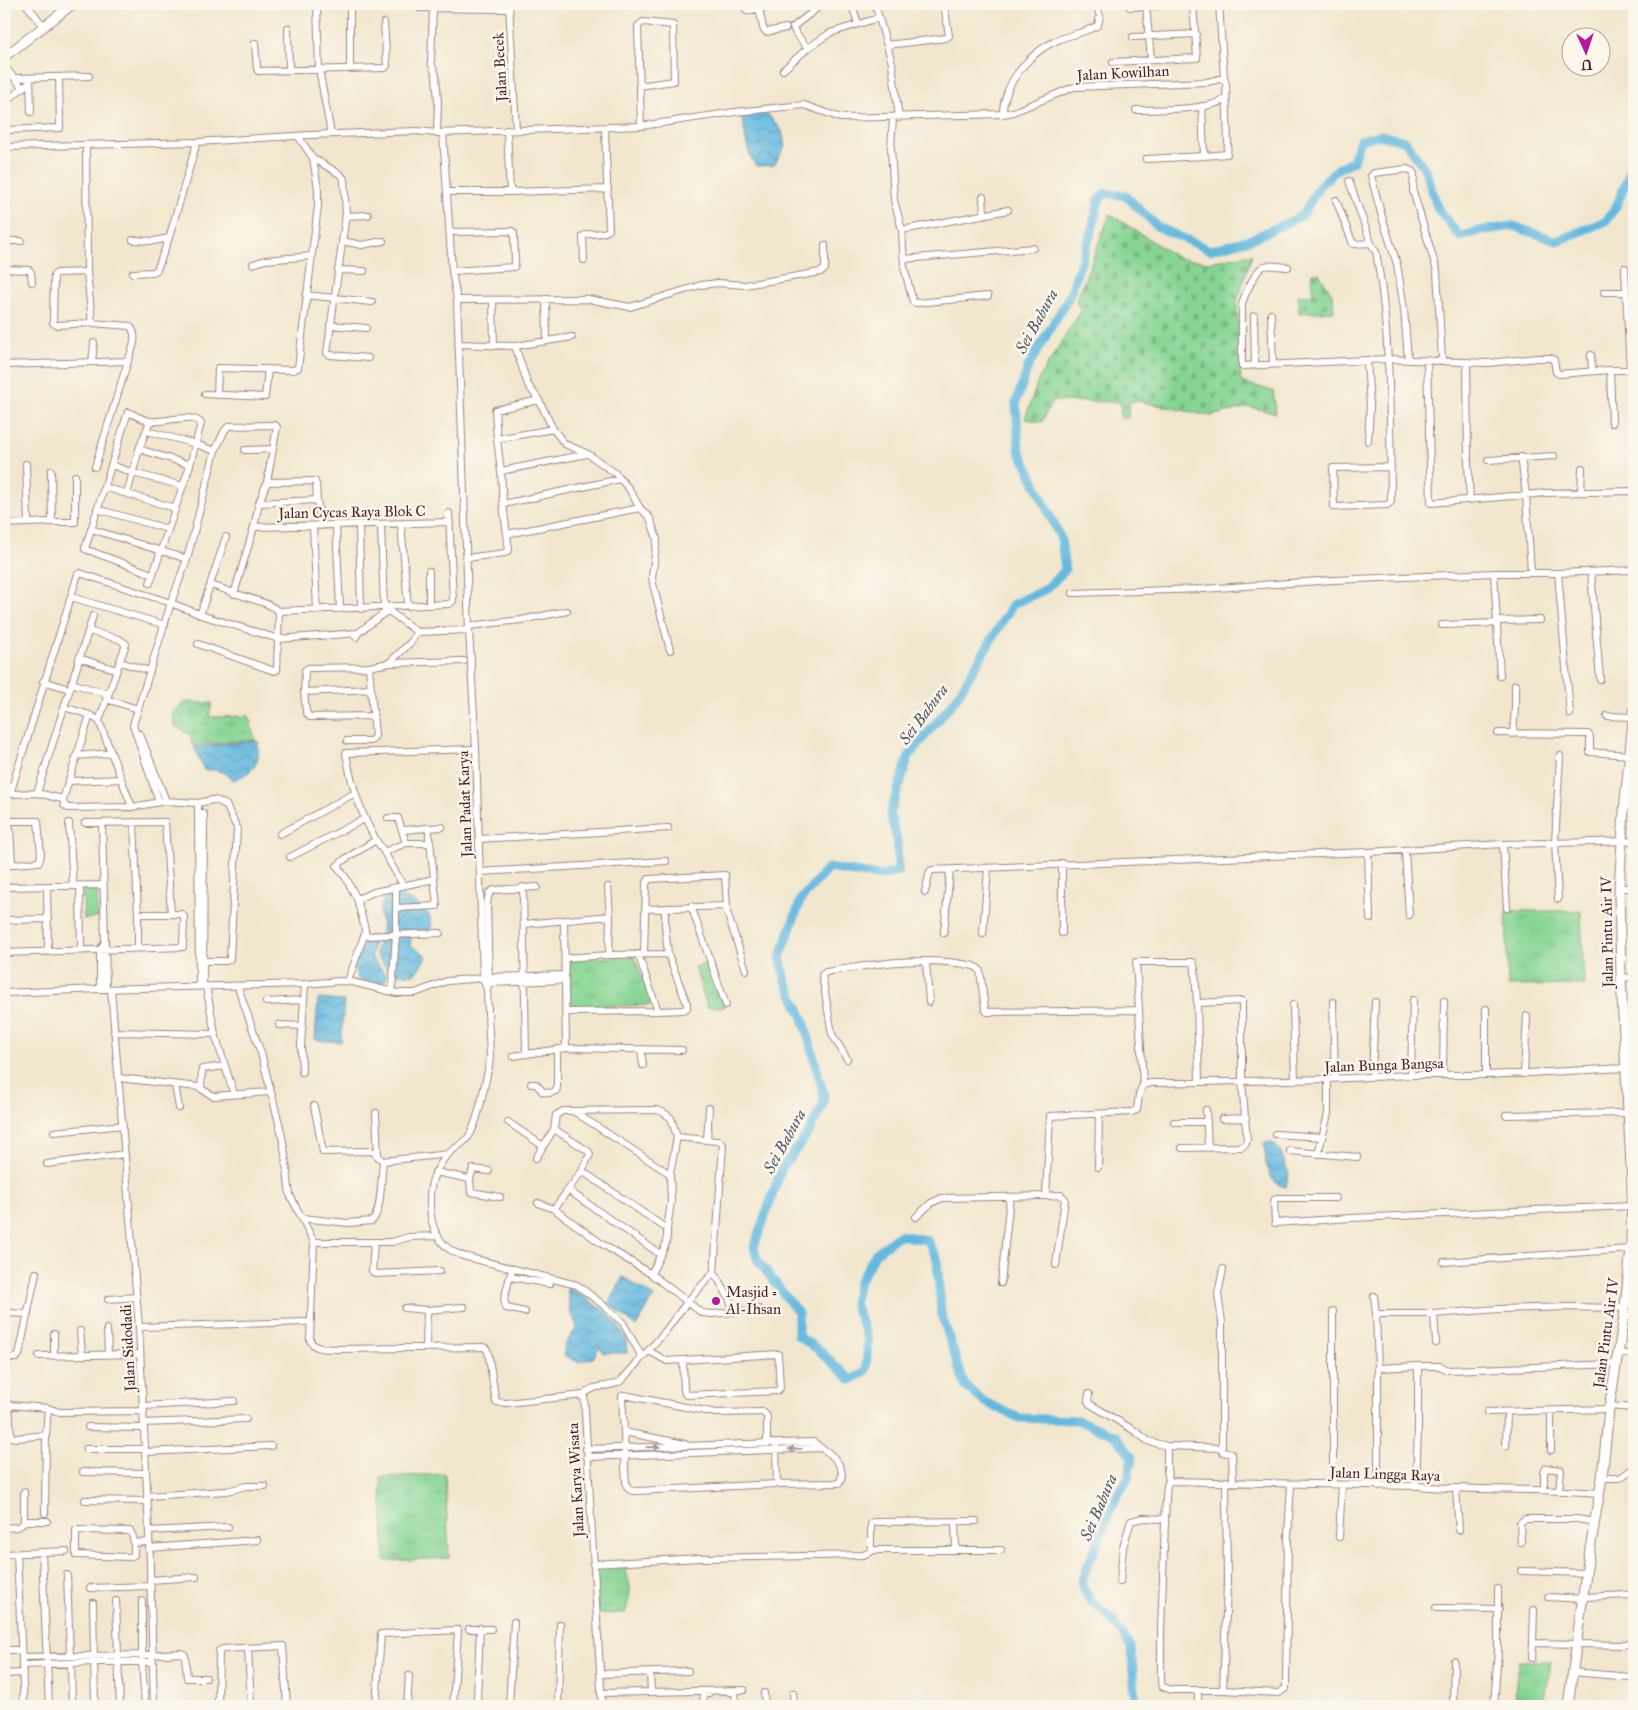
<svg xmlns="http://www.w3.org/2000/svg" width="1638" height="1710" font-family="'IM FELL Great Primer',serif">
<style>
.grass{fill:url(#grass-tufts);stroke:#687a60}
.wetland{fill:url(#wetland-marsh);stroke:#687a60}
.cemetery{fill:url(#cemetery-stones);stroke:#687a60}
.pitch{fill:#86d594;stroke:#687a60}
.water{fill:url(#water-waves);stroke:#566c86}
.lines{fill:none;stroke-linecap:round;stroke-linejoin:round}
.river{stroke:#63b9e0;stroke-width:9}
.street-casing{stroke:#9e837c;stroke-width:8}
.secondary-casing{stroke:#9e837c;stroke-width:11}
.street{stroke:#fff;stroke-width:6}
.secondary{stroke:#fff;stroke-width:9}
.oneway{fill:#ae9aa0}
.poi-dot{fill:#b5179e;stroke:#fbf7ec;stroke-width:2}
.labels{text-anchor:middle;stroke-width:5;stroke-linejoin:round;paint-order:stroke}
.street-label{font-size:15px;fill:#4a1f2b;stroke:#fbf7ec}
.poi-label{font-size:15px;fill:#4a1f2b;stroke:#fbf7ec;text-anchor:start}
.water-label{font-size:16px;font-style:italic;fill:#53556a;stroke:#fbf7ec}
</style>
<defs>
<pattern id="grass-tufts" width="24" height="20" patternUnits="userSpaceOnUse" patternTransform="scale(1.25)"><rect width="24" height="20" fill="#86d594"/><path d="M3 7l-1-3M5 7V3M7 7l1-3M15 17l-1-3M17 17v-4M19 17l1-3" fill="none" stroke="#75b680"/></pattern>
<pattern id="wetland-marsh" width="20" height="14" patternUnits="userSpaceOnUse" patternTransform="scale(1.25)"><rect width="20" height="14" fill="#86d594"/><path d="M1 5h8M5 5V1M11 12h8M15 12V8" fill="none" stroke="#75b680"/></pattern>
<pattern id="cemetery-stones" width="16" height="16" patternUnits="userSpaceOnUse" patternTransform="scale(1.25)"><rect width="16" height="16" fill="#86d594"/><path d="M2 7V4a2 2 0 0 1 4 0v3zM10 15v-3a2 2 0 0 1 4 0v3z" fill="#75b680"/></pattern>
<pattern id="water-waves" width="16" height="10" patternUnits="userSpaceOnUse" patternTransform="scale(1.25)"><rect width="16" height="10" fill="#63b9e0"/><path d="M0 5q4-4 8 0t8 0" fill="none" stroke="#5496b6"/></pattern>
</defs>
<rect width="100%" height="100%" fill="#fbf7ec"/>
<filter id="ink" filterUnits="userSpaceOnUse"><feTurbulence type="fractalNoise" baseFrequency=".02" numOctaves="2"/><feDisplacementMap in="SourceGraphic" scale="10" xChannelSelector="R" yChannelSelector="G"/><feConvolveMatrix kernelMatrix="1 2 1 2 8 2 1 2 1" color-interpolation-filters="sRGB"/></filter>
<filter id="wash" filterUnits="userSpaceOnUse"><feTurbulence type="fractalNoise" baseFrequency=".0096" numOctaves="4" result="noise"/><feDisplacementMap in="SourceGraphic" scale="20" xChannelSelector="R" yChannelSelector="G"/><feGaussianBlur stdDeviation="1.12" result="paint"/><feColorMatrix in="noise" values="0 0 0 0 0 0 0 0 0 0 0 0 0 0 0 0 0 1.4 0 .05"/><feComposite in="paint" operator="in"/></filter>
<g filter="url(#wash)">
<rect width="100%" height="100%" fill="#f2e7ce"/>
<!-- grass -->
<path class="grass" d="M1506 911H1581L1584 985 1508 986Z
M634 956 653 1005 570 1007 569 960Z
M711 962 725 1007H707L695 967Z
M445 1474 449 1558 385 1561 381 1477Z
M623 1565C632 1588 632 1589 625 1613L598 1614 596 1566Z
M1518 1661H1551L1544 1706H1514Z"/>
<!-- wetland -->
<path class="wetland" d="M184 702 212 703 209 717 249 716 255 740 193 745 190 735 175 726 173 712Z"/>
<!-- cemetery -->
<path class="cemetery" d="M1110 214 1178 258 1209 262 1252 254 1237 302 1241 382 1273 391 1276 413 1249 407 1210 416 1138 401 1129 402 1128 418H1121L1120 402 1052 401 1042 422 1025 419 1039 378 1081 311 1076 301Z
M1312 273H1319L1333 296 1334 311 1299 313 1298 296 1313 294Z"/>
<!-- pitch -->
<path class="pitch" d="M83 890H97L98 918 84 919Z"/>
<!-- water -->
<path class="water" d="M764 110 782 131 785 147 774 165 757 166C743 149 747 134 741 115Z
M258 741C260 765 255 771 233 780 223 771 217 769 204 770L194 747Z
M389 892C408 901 432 904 432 928L425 935 412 934 410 945 427 956 415 974H392L375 954 383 926 379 913 382 902Z
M369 935 375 937 371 957 388 977 379 986 358 979 353 965Z
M318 999 344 1001 341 1042 315 1040Z
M1271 1142C1286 1152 1281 1159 1289 1173L1286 1187C1265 1183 1266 1161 1264 1143Z
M623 1277 654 1297 636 1327 609 1303Z
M567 1286 609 1314 626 1337 627 1353H603L600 1347 593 1358 578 1362 563 1355 566 1343 577 1327 574 1319 570 1312Z"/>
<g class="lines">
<!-- river -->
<path class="river" d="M1136 1706 1131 1647 1110 1617 1090 1601 1081 1582 1116 1498 1128 1479 1132 1457 1116 1436 1078 1420 1019 1418 983 1401 965 1386 941 1313 937 1258 927 1240 899 1235 876 1253 859 1282 854 1303 868 1340 866 1371 851 1380 819 1350 798 1336V1313L757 1259 754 1247 782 1168 808 1134 823 1104 824 1095 803 1018 786 981 780 958 801 899 828 868 881 876 898 871 897 840 890 814 909 756 955 700 1013 604 1046 589 1065 570 1061 539 1019 449 1016 402 1029 365 1069 297 1091 233 1099 200 1105 193 1126 196 1158 227 1210 250 1251 239 1302 216 1320 185 1339 168 1353 161 1360 140 1379 135 1405 141 1425 169 1438 209 1460 237 1479 231 1513 226 1557 241 1606 221 1617 205 1634 161"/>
</g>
</g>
<g filter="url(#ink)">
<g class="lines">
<!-- street casing -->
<g class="street-casing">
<path id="street" d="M26 4 43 25
M317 4 319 69 331 134
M509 4 516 130
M743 4 747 11 781 4
M852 4 858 24
M875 4 892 63 899 118
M1146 6 1151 59
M350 7V69
M1130 7 1191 4
M419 8 509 9
M433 8 431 63 436 75 438 102 437 133
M759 8 763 28 766 32 786 28
M288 28 289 69
M1133 37 1196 34
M255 43 257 69 258 71 385 68 387 66 384 23
M887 45 946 38 949 36 944 4
M808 48 796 34 793 27 820 6 828 4
M1113 62 1197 58 1193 4
M4 66 23 88
M783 70 808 48 830 33 878 18
M15 78 89 76
M30 78 31 112
M639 86 674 81 673 25 643 22 638 26 641 126
M4 103 30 82
M1202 106 1204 156 1227 154 1228 144 1226 84 1224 78
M1136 110C1157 109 1212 111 1226 98
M1003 114C1003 109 1003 104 1005 99 1011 75 1035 49 1058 40 1071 34 1086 33 1098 25L1100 16 1096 4
M893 118 891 147 894 200 902 230 904 267 913 302 917 303 988 296
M4 130 60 128 59 77
M507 130 510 192
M443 133 452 271 457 300 469 630 476 749 483 978 487 990
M298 136 313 158 341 175 344 179 346 214 327 353 330 355 368 358
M86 145 87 272 92 323
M4 147 197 142 310 135 416 131 437 133 641 126 735 112 804 105 841 118 1003 114 1013 112 1074 87 1207 82 1224 78 1219 4
M1146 159 1204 156
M1349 181 1371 243 1376 252C1391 334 1390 418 1391 502L1387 505 1334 507 1333 468 1391 467
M448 192H510L608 189
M983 197 984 213
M1336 200 1353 244 1371 243
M346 216 368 215
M902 230 1008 210
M450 232 512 231 514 233 515 263 514 267 452 271
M133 240 154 241 169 238
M4 241H21
M342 241 362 245 383 241
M904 259 1033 248
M584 260 583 236C591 231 603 236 609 230L605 129
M253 264 265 260 312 256
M1288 267C1281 267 1271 264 1264 266 1256 269 1244 296 1242 304V366L1388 359 1488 363 1537 358H1551L1554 360 1556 372 1559 374 1610 370H1634
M1625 268 1630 370
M4 269 29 270 31 272 32 282
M338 270 364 271
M133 273 153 272 157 270 169 238 197 142
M1604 292H1626
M306 295 372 302
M546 299 547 341
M457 300 588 299 630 307 701 285 718 283 745 285 821 272 825 269V245
M493 300 494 346
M1271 314 1273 364
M1254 316 1255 365
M330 325 366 328
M458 344 515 346 528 385 539 400 553 429 565 444 588 454 615 473 629 489 640 508 650 518 657 539 652 577 653 584 670 650
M515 346 572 337
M1591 355 1592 370
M1408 359 1404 309 1397 264 1382 217 1371 176 1374 173 1407 169 1412 171 1414 174 1413 191 1437 271 1442 360
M1427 360 1431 503 1546 493 1634 491
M1367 361 1370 406 1368 441
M92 362 94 343
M1467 362 1468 463 1470 500
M4 365 128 361C132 350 139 336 130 326L92 323 57 325 53 323 54 275 57 273 87 272
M1610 370 1612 423
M205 394 265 397 268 369
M217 395 218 368 293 370 298 368 318 206V189L313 158
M147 431 196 444 215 451
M497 439 495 410 539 400
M139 449 190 465
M245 450 273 449
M1521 457 1526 495 1531 572
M1488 460 1554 456
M26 464 28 523
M112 465 133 473 183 486
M95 467 128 361
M501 472 497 439 553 429
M267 482 315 481 316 484 317 500 321 526
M104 487 175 508
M1581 492 1582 468
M127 494 139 449 150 421
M259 503 317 500
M503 504 620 479
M97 509 168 529
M52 522H75V476
M4 524 52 522 51 471
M401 524 408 606
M336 525 340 609
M359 525 361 609
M381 525 384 608
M313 526 317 610
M254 527 450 522
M91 529 187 559
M507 534 640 508
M466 558 505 553 509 550 503 504 501 471 587 454
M429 571V605
M1591 572 1600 679
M1494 573 1500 676
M1558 573 1570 714
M150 583 190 465 201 423C189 412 165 423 150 421 143 420 135 415 128 412L85 549 152 574
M211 585 267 604 279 611 449 604 453 601 449 513
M1073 593 1203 589 1334 580 1494 573H1558L1634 570
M71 597 165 625
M385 608 417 632 469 630
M200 615 226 537
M1497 621 1540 620
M1442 625 1497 623
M469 626 521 620 567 611
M88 631 119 639 126 644 99 721
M356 637 358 633 387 611
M198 644 274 671 277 670 279 611
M79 658 117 670
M120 662 150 671
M389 663 464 661
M43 681 69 689
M71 683 108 694
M371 689 304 692 305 670 308 668 369 667 389 663 411 642 417 632
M304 692 306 712 310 717 373 716
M106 699 138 709
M64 707 90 715 99 721 132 807
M1607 716 1633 717
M1498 733 1588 734 1590 737V752L1629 755
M140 734 166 801
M1513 734 1515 708V685
M347 741H371L375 736 369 667
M76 756 111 753
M69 781 121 779
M37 793 93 616
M63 799 90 715
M159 802 133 725 171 603 187 559 215 451 225 430 229 426 275 425 277 427 267 482 259 503 254 527 234 594
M198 803 199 986
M198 813H203L204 816 203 986
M388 818H398L406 843
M8 820 10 830 12 865
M4 821H38L41 855 39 862 4 865
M134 822 138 914V949
M69 823 73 885
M85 823 165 822 171 914
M102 823 105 941
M403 830 442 827
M280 834 355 793
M479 839 668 828
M376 840 384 852 406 843H429V828
M1503 844 1507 908
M1405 850 1409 915
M384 852 403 885
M1368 852 1370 919
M290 857 364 819
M1062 863V933
M480 872 666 861
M80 885 81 951
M47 886 48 952
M4 887 103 885
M523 887 526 1053
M537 887 494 890 489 893 487 904 489 983 487 990 490 1057 489 1066C484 1086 479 1120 469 1136 464 1144 456 1147 449 1153 444 1158 439 1166 436 1172 427 1188 428 1223 439 1238 445 1248 453 1252 463 1256L577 1285 602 1304 623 1323 642 1357
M608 887 610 919 609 955
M1619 888H1634
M925 892 930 871 933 870 1368 852 1503 844 1634 841
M357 899 374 892 434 879 430 842
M1558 899 1555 842 1560 756
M691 906 726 1005
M396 908 437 906 434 879
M645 909 725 906 746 970
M4 920 48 919
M564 921 566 1048
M524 924 610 916
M944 933 950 870
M983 934 988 868
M364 936 440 933
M4 953 183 947 184 917 182 914H138
M644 953 646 884 649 879 725 875 727 908
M638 954 658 1011
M565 958 609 955 668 954
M204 961H226L230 959 237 828 226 805 218 801 213 800 198 803 166 801 132 807 68 808 64 805 63 799 37 793 10 794 78 574 80 573 171 603 204 616 279 639 358 633
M926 962 929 1002
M489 977 565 975
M1621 978 1634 977
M348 981 365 933V929L357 899 346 878 337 866 345 859 376 840C360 813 351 783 346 753L476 749
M489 983 565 980
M206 986 215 1034 234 1094
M238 987 261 1053 280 1127 284 1147 290 1195 314 1242 310 1340C315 1351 328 1348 339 1349L483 1347 486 1348 488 1352 496 1402 506 1403 584 1395
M100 989V951L105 941 106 989
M111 989 139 1327 149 1531 154 1706
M392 992 396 934V887
M4 993 100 989 305 984 340 981 352 982 397 993H415L447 981 483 978
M266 1002 303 1000
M1333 1002 1335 1078
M1293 1005 1295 1080
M1139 1010 1136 962H1193L1195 969 1197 1003 1199 1081
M565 1012 658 1011 683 1010 687 1008V1004L668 954 665 926V909
M279 1025 302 1026
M114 1032 215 1034
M641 1049 643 1065
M513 1056 566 1048 682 1050
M847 1059 832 1034 822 975 826 972C874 964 926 955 974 966L979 969 980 971 985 1009 987 1012 1139 1010 1143 1085 1139 1094 1137 1110 1132 1112 1050 1116 1046 1196 942 1198 931 1203 916 1217
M302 1072 301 1046 305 984
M1524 1074 1527 1016
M1411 1075 1413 1000
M1443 1075 1444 1001
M1486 1075V1009
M1372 1076 1375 1002
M119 1078 198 1087 213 1096 271 1092
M531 1084H536L543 1092 550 1093 556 1091 557 1088V1050
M175 1085 179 1108
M1143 1085 1151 1083 1328 1079 1411 1075H1486L1626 1068
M201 1088 202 1069 225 1066
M1206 1110 1208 1147
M573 1111 670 1174
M376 1113 378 1155
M1506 1115 1627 1113
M1222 1119 1246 1118
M508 1122 543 1146
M1174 1122H1207
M54 1132 123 1125
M1275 1134 1322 1137
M707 1140 709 1108
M1182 1148 1241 1147 1245 1145 1247 1141 1242 1081V1001L1197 1003
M1290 1151 1357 1157
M1318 1154 1328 1114V1079
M536 1158 554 1129 556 1115 563 1111 656 1110 663 1112 671 1118 677 1137 670 1174 671 1202 667 1229V1237L665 1246 651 1274
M383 1161 449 1154
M47 1164 125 1154
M1098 1167 1099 1114
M582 1171 667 1229
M435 1172 470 1179 471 1192 500 1197
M470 1179 473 1169 489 1171
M568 1190 660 1254
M1046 1196 1061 1195 1065 1199 1056 1265
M1336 1198H1276L1274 1201 1275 1223 1351 1218 1632 1206
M538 1203 554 1209 602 1244 651 1274 702 1313 713 1314 759 1309
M554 1209 582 1171 590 1154 588 1151 554 1129
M302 1218 348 1223 372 1221C382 1213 381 1174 383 1161L372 1151 323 1152 314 1106
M314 1242H392L409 1237 437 1236
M374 1242 372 1271 376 1274 440 1271
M1444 1262 1631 1249
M512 1269 504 1299 506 1308 525 1312
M714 1272 729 1298 734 1312
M511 1277 550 1284
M1001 1283 1010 1197
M1374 1296 1376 1314
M108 1299 137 1297
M405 1308 427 1310 464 1307
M4 1313 28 1314
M1434 1314 1436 1343
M1624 1317H1634
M139 1327 306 1322
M107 1329 108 1354
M80 1331 82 1355
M54 1334V1355
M426 1347 427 1310
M649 1351 667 1361 778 1354 780 1388 777 1391 686 1395 684 1391 683 1360
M1619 1353 1634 1355
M39 1356 140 1354
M4 1358H16L19 1355 36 1273
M1378 1368 1418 1366
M1089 1394 1088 1401 1090 1404 1135 1431 1148 1441 1167 1446 1222 1448
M4 1399 9 1405 11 1437 16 1438 46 1435
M9 1405 48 1408 59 1412 144 1411
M143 1406 234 1401
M1609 1406 1634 1408
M1551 1411V1450
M1487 1412 1609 1409
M144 1423 246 1419
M88 1427 144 1428
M624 1432 622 1396 624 1395 716 1413 763 1412 767 1416V1444
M685 1444 624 1432C625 1442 624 1479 627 1486 629 1491 632 1491 637 1491L777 1484 839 1483C848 1470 833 1454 821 1448
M776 1446 777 1484
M1167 1446V1470L1169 1481 1167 1485 1166 1496 1161 1630V1683L1163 1687 1172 1690H1223
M1506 1446 1507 1412
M1222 1448V1322L1218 1294 1223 1269
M1222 1448 1223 1452 1232 1454 1233 1481
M86 1449H145
M586 1449 814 1442 821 1448 587 1457
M145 1452 271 1446
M83 1472 146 1473
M1602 1478H1620L1634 1468
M1169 1481 1416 1486C1477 1491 1538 1488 1600 1493
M1226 1481 1227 1584 1223 1690 1279 1693 1286 1688V1683L1288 1536 1291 1484
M1333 1485V1311
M1378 1486V1368L1376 1314H1434L1499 1309 1567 1307 1625 1308
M1416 1486 1418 1427V1366H1440L1448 1370 1617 1364
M1456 1490 1459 1530
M1544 1490V1473L1546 1468 1561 1470 1559 1490
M147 1496 227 1491 246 1486H265
M85 1500 147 1501
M45 1513 46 1435 48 1408
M24 1521V1492
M955 1522 956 1549
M4 1527C12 1528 20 1529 24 1521H47
M76 1530 130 1531C135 1537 134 1547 134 1555L130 1557 76 1555Z
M149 1531 228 1527
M1339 1537 1342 1485
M1521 1542 1520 1523 1525 1519H1577L1595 1522
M134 1543 149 1542
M149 1548 257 1540
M871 1551V1524L874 1522 976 1521
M42 1553 49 1706
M4 1554 66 1551
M17 1554 24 1706
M593 1564 700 1558 863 1555 875 1550H1001
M1521 1571 1586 1573
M67 1575 70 1655
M150 1580 196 1577
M1120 1582 1123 1547 1131 1521 1143 1518 1165 1519
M90 1588 149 1586
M1548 1597 1583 1599
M1584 1597 1629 1595 1634 1597
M116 1601 120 1706
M142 1601V1662L145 1706
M93 1603 95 1706
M1436 1608 1499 1609
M1534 1610 1533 1643 1620 1645 1632 1643
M469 1629H491
M248 1648 251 1706
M4 1650H21
M22 1657 146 1655 181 1653 185 1655 187 1678H206
M1532 1658 1533 1643
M71 1664 72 1706
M23 1665 93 1662H153
M1572 1672 1630 1677
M650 1673 651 1692
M4 1674 23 1673
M600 1674 688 1671
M1198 1690V1706
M729 1692H735L736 1706
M601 1693 744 1690
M764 1693 765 1706
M793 1693 794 1706
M218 1706 219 1651 223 1649 283 1646 287 1706
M376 1706 381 1634 458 1630 453 1706
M407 1706 409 1676
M479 1706 477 1697 480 1628
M509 1706 514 1622
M558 1706 560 1624
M602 1706 584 1395C593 1383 609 1389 621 1381L664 1333 687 1302 714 1272 723 1145 719 1141H716L677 1137
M704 1706 703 1693H709
M1453 1706 1454 1661
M1494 1706 1498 1650V1589"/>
</g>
<!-- secondary casing -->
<g class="secondary-casing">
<path id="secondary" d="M4 57 73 4
M1568 1706 1586 1573 1602 1478 1609 1409 1624 1317 1631 1249 1632 1184 1621 978 1619 888 1624 811 1634 710"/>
</g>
<!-- street -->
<use href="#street" class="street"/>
<!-- secondary -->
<use href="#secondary" class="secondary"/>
</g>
<!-- one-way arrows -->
<defs><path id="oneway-solid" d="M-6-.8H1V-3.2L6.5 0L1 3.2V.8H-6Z" transform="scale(1.25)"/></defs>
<g class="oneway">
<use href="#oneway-solid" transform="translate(653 1447) rotate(-1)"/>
<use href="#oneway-solid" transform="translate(795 1449) rotate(178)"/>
</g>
</g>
<!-- markers -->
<circle class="poi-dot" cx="716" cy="1301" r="5"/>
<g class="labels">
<!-- street labels -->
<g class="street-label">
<text transform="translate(500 67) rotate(-93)" y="5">Jalan Becek</text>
<text transform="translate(1123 73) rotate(-3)" y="5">Jalan Kowilhan</text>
<text transform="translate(352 512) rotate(-1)" y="5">Jalan Cycas Raya Blok C</text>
<text transform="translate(465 804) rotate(-92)" y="5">Jalan Padat Karya</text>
<text transform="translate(1607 932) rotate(-91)" y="5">Jalan Pintu Air IV</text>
<text transform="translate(1384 1065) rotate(-2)" y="5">Jalan Bunga Bangsa</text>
<text transform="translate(1606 1333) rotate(-82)" y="5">Jalan Pintu Air IV</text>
<text transform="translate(128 1348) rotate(-93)" y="5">Jalan Sidodadi</text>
<text transform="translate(1385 1474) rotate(2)" y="5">Jalan Lingga Raya</text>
<text transform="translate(576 1480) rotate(-93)" y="5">Jalan Karya Wisata</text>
</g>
<!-- poi labels -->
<g class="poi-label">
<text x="726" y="1297">Masjid =<tspan x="726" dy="17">Al-Ihsan</tspan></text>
</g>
<!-- water labels -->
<g class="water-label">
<text transform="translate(1036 321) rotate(-61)" y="6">Sei Babura</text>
<text transform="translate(923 714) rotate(-53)" y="6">Sei Babura</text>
<text transform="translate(784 1141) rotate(-61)" y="6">Sei Babura</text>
<text transform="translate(1098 1507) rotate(-67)" y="6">Sei Babura</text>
</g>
</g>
<!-- margin -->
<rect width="1638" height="1710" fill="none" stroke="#fbf7ec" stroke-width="20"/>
<!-- north arrow -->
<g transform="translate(1586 52) rotate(177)"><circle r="24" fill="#fbf7ec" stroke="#b4a19f"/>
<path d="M0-4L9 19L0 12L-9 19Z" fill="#b5179e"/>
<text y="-8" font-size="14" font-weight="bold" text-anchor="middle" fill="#4a1f2b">U</text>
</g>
</svg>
